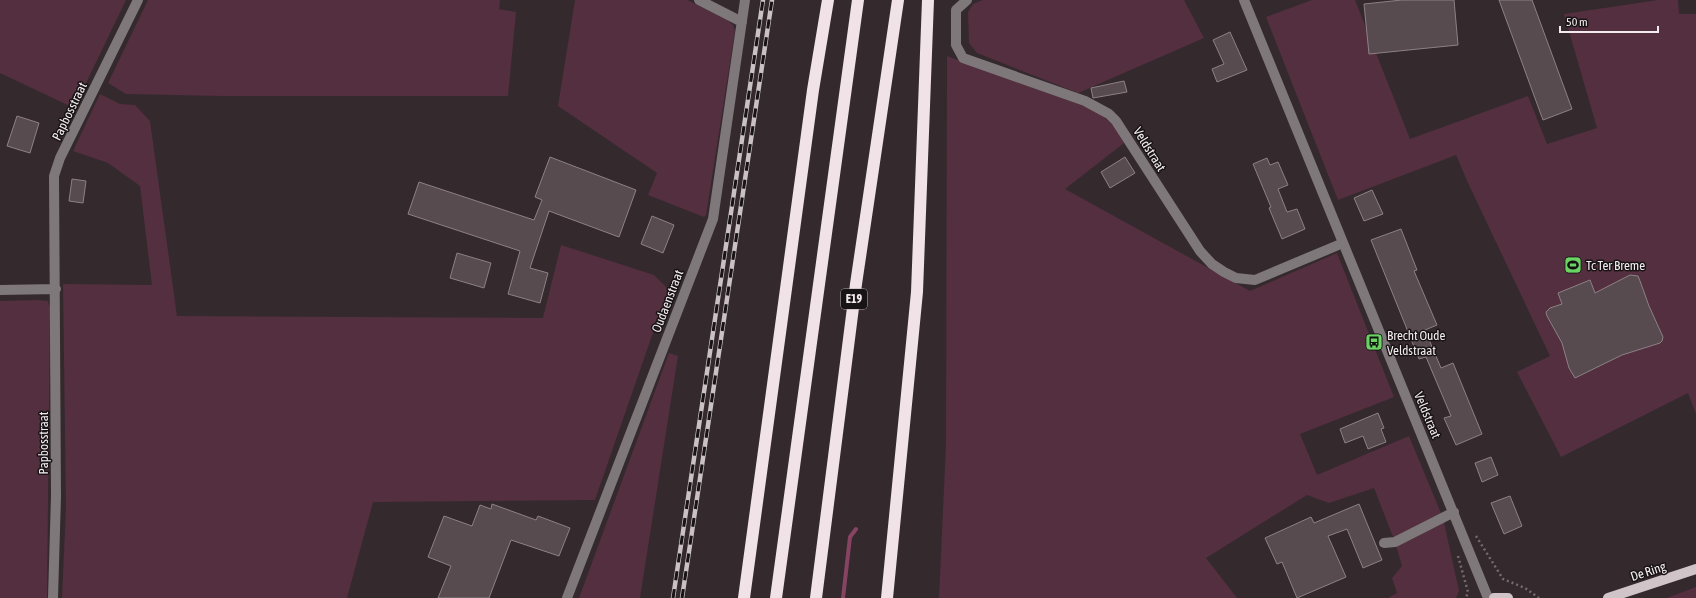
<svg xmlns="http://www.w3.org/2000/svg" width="1696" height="598" font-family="'Asap Condensed',sans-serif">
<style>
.green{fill:#542f3f}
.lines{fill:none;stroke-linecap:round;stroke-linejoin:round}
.stream{stroke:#864462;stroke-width:4}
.building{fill:#574b50;stroke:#8d8186}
.path{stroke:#756c6f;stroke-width:2.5;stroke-dasharray:2 3;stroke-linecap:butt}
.minor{stroke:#7e787a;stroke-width:10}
.major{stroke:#d0c4c8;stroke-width:10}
.highway{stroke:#f0e2e7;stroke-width:12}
.rail-casing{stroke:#c9c1c4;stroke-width:4.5}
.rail{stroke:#181315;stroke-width:3;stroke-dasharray:9;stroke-linecap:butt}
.labels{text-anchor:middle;stroke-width:3;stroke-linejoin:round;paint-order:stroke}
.shield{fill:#181315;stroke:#b1abae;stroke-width:1}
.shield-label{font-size:12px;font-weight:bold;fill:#f3ecef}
.street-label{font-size:13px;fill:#f3ecef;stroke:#181315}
.poi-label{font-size:13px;fill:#f3ecef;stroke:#181315;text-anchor:start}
</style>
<rect width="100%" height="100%" fill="#34292d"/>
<!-- green -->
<path class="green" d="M0 0H126L74 108 0 73Z
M148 0H500L499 9 516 12 508 96H222L126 94 108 83Z
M575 0H687L726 19 733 25 735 31 706 215 704 217 648 195 657 173 558 106Z
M983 0H1184L1204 38 1078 93 977 53 969 43 968 12 973 4Z
M1312 0H1355L1410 139 1528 96 1547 144 1597 128 1564 14 1658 0H1678L1679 14H1696V414L1688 393 1561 457 1517 372 1550 356 1468 183 1456 155 1338 200 1266 17Z
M947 56 1097 111 1115 127 1124 143 1065 189 1250 291 1337 253 1394 397 1300 434 1317 475 1409 436 1443 518 1459 591 1456 598H1388L1397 593 1392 578 1402 566 1395 542 1374 488 1329 503 1307 495 1206 558 1237 598H939L946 445Z
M100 94 120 104 135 105 150 121 177 316 543 318 561 245 654 275 672 293 657 321 595 500 373 502 347 598H62L66 507 63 284 152 285 140 186 108 163 73 151Z
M37 300 48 301 50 309 47 598H0V301Z
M669 353 678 356 640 598H579Z
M1696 587V598H1667Z"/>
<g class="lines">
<!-- stream -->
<path class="stream" d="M843 598 850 537 856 529"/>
</g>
<!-- building -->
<path class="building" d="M1402 0H1454L1458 45 1369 54 1364 4Z
M1499 0H1532L1572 109 1543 120Z
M1230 32 1247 70 1217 82 1212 69 1224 64 1213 40Z
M1124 81 1127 92 1093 98 1091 88Z
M17 116 39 123 30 153 7 146Z
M550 157 636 190 619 237 549 211 530 268 548 273 540 303 508 294 520 251 408 214 419 182 534 220 542 200 535 197Z
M1125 157 1135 173 1110 188 1101 172Z
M1267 158 1270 165 1278 162 1288 185 1278 189 1287 212 1297 209 1305 229 1282 239 1269 208 1271 207 1253 164Z
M72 179 86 181 83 203 69 201Z
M1372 190 1383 214 1364 221 1354 198Z
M652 216 674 225 663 253 641 244Z
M1401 229 1417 270 1414 271 1437 325 1425 330 1441 368 1453 363 1482 434 1456 445 1444 418 1451 416 1426 357 1419 359 1371 240Z
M457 253 491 263 484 288 450 278Z
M1630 275 1638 276 1640 281 1649 306 1663 337 1662 341 1660 343 1622 355 1575 378 1569 368 1562 343 1547 316 1546 312 1550 308 1562 304 1558 293 1590 280 1595 293Z
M1378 413 1384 428 1381 429 1386 442 1368 449 1363 436 1345 443 1340 429Z
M1491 457 1498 475 1482 482 1475 463Z
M1510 496 1522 526 1504 534 1491 503Z
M492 504 536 520 538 516 570 528 559 556 511 540 489 598H438L451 566 428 557 444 516 472 526 480 505 491 509Z
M1359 504 1382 560 1363 568 1347 529 1328 536 1346 577 1297 598 1282 562 1277 564 1265 538 1311 517 1314 523Z"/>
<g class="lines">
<!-- path -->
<path class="path" d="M1476 536 1503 579 1525 588 1539 598
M1458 556 1468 592 1466 598"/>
<!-- minor -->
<path class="minor" d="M699 0 742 22
M967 0 956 10V45L963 58 1085 101 1109 114 1116 121 1200 251 1212 264 1224 272 1236 278 1255 280 1343 243
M1244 0 1488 598
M0 290 56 289
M1384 543 1395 542 1454 512
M53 598 56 496 54 176 60 158 138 0
M567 598 713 219 745 0"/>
<!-- major -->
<path class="major" d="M1494 598H1508
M1608 598 1696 569"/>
<!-- highway -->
<path class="highway" d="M744 598 813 90 828 0
M776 598 858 0
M816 598 856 284 898 0
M887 598 917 292 928 0"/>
<!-- rail casing -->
<g class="rail-casing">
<path id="rail" d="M673 598 763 0
M682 598 772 0"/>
</g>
<!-- rail -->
<use href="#rail" class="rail"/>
</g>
<!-- icons -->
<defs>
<g id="stadium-square" transform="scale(0.9)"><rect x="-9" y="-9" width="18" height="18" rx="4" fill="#6bd363" stroke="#181315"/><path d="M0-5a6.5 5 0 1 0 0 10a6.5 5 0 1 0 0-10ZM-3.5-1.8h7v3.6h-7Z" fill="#111"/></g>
<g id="bus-square" transform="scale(0.9)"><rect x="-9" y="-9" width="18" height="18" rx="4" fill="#6bd363" stroke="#181315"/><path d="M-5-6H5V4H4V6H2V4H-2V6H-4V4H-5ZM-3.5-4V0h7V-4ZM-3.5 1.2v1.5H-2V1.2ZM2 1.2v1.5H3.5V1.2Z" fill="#111"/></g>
</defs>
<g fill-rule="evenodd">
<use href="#stadium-square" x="1573" y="265"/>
<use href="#bus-square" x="1374" y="342"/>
</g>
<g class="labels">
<!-- shield labels -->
<rect class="shield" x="841" y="289" width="26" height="20" rx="3"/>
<g class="shield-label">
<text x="854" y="303">E19</text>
</g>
<!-- street labels -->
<g class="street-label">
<text transform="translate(69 111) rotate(-64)" y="5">Papbosstraat</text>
<text transform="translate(1150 149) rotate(58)" y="5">Veldstraat</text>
<text transform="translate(667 301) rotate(-69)" y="5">Oudaenstraat</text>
<text transform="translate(1428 415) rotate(67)" y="5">Veldstraat</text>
<text transform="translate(43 443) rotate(-90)" y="5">Papbosstraat</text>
<text transform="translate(1648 571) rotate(-18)" y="5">De Ring</text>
</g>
<!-- poi labels -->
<g class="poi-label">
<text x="1586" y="270">Tc Ter Breme</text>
<text x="1387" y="340">Brecht Oude<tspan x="1387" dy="15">Veldstraat</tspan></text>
</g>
</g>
<!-- scale -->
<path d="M1560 26v6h98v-6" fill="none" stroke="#f3ecef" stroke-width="2"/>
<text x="1566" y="26" font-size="12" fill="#f3ecef" stroke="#181315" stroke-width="3" paint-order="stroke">50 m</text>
</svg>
